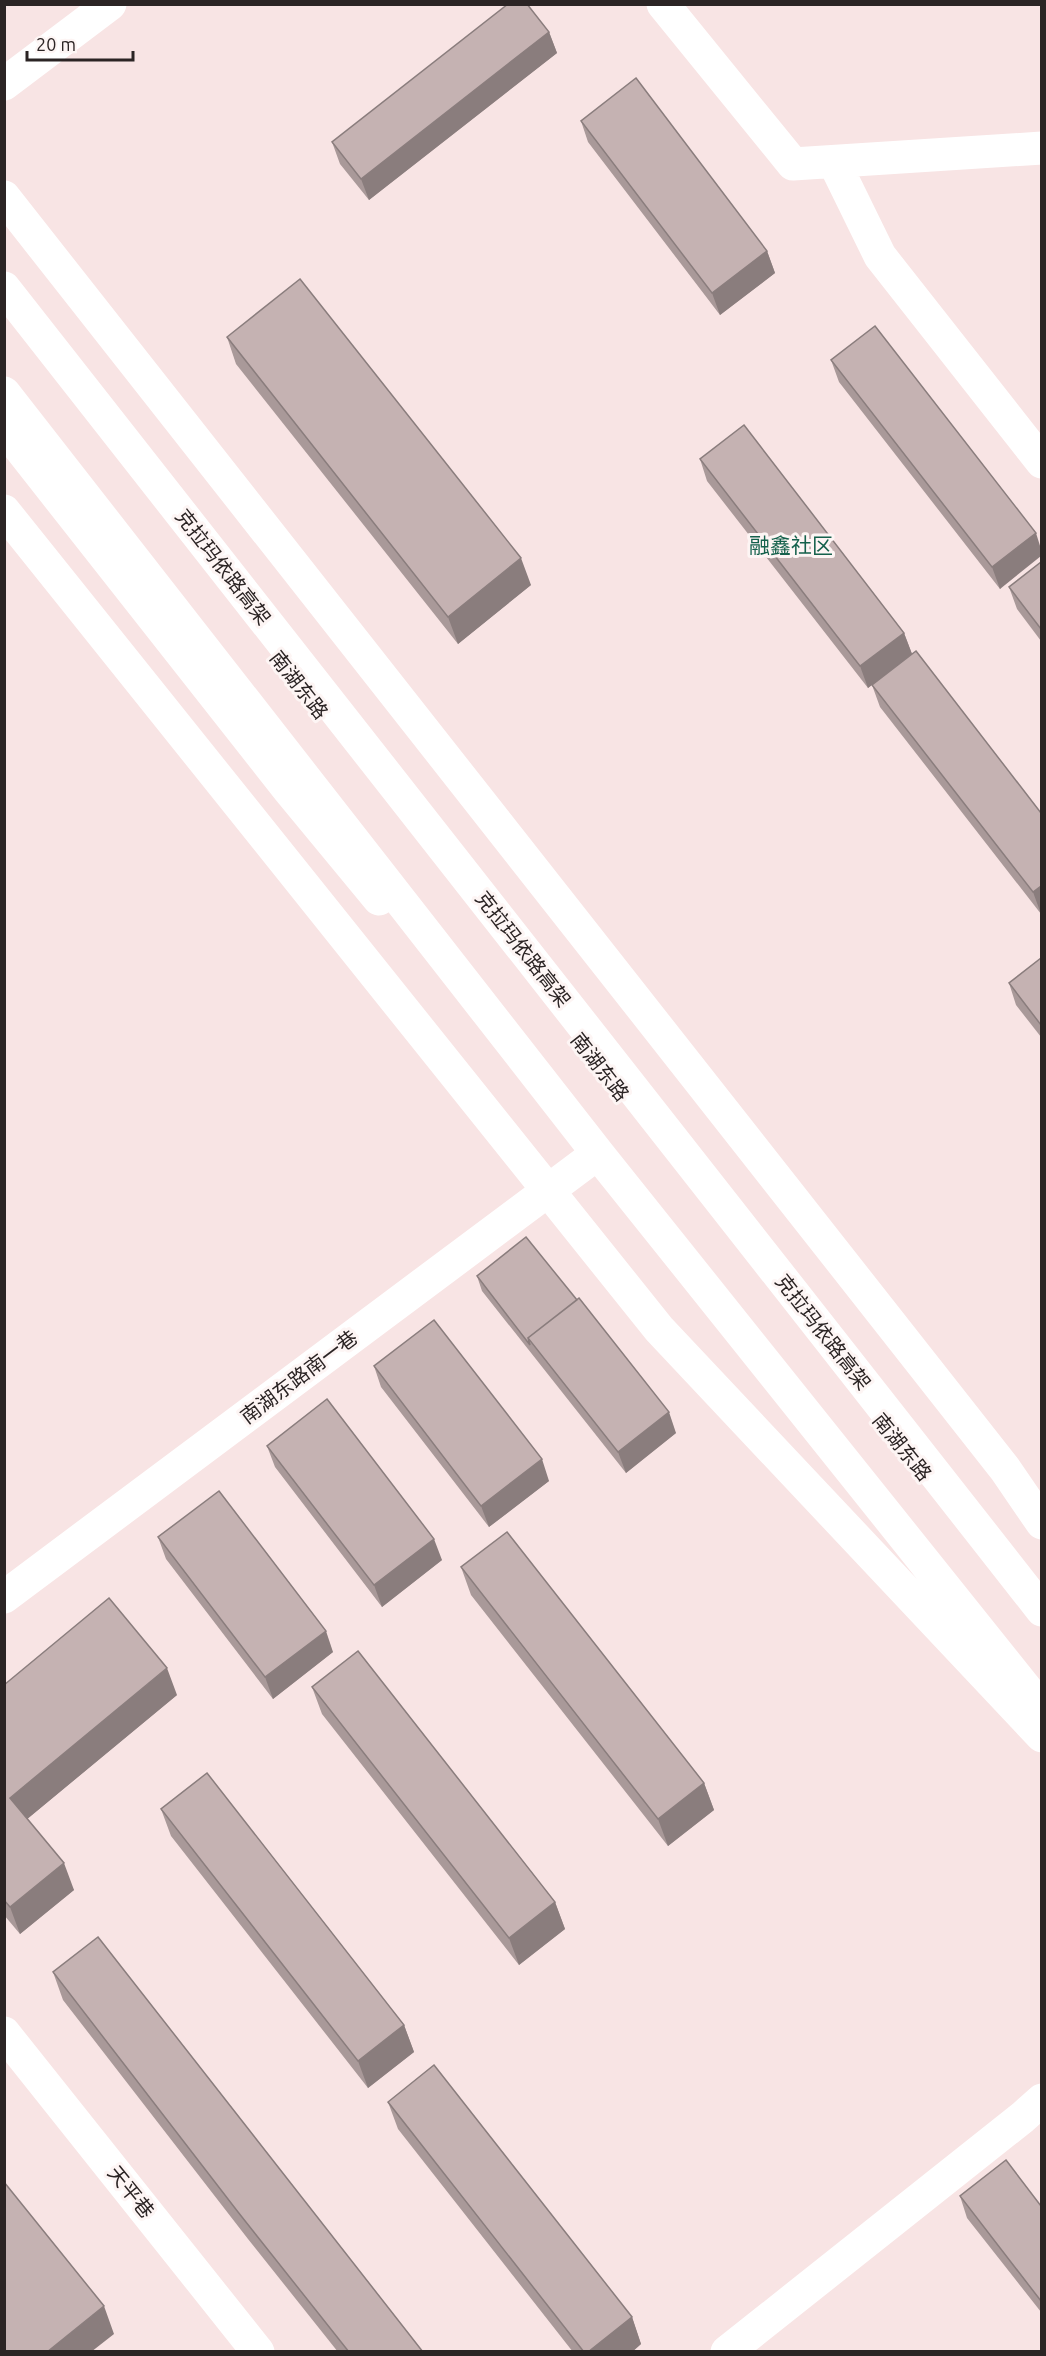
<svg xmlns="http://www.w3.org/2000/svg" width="1046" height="2356" font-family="Ubuntu,'Noto Sans SC',sans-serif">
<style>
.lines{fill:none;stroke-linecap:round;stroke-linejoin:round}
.minor{stroke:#fff;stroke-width:33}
.major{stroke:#fff;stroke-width:33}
.highway{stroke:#fff;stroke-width:33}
.wall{fill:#a99999}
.shaded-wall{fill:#8a7d7d}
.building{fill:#c5b2b2;stroke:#8a7d7d;stroke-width:1.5}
.labels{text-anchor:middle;stroke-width:6;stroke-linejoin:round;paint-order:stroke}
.street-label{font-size:20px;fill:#2b2424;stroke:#fdf5f4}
.neighbourhood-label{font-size:21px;fill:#15614c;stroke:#fdf5f4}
</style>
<rect width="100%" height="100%" fill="#f8e4e4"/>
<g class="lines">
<!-- minor -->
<path class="minor" d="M663 4 793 164 1042 148
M4 84 110 4
M834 162 880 256 1042 462
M4 1597 593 1157
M4 2033 258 2352
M727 2352 1023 2117 1042 2100"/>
<!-- major -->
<path class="major" d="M4 428 289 790 379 899"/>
<!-- highway -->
<path class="highway" d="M4 197 1005 1469 1042 1523
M4 288 1042 1610
M4 393 599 1155 1042 1709
M4 511 659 1329 1042 1736"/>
</g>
<!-- wall -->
<path class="wall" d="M549 32 557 53 369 200 340 164 332 142Z
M581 121 767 251 775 273 720 315 588 142Z
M227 337 531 585 458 644 236 364Z
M831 360 1036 533 1000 589 839 382Z
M700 459 904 633 912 654 868 688 707 481Z
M1041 562V641L1017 609 1009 587Z
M872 685 1041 813V914L880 707Z
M1041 958V1037L1016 1005 1009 983Z
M477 1276 676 1433 626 1473 482 1291Z
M374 1366 549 1481 489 1527 381 1387Z
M267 1446 442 1560 382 1607 275 1467Z
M158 1537 333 1652 273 1699 166 1559Z
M461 1567 704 1783 714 1810 668 1846 471 1595Z
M4 1685 177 1695 27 1819 74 1890 20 1934 4 1915Z
M312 1687 555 1902 565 1929 519 1965 322 1714Z
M161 1809 404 2025 414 2052 368 2088 171 1836Z
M53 1972 423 2352H338L248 2239 63 2000Z
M388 2102 632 2317 641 2344 632 2352H573L398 2129Z
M960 2196 1041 2206V2312L967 2218Z"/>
<!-- shaded-wall -->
<path class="shaded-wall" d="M549 32 557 53 369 200 361 179Z
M767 251 775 273 720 315 712 293Z
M1036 533 1041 549V556L1000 589 992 567Z
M521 558 531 585 458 644 448 617Z
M904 633 912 654 868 688 860 666Z
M1041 886V914L1033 892Z
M669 1412 676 1433 626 1473 618 1452Z
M542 1459 549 1481 489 1527 481 1506Z
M434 1539 442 1560 382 1607 374 1585Z
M326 1631 333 1652 273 1699 265 1677Z
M167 1668 177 1695 20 1825 10 1798Z
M704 1783 714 1810 668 1846 658 1819Z
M64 1863 74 1890 20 1934 10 1907Z
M555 1902 565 1929 519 1965 509 1938Z
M404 2025 414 2052 368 2088 358 2061Z
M104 2306 114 2334 91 2352H47Z
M632 2317 641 2344 632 2352H588Z"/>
<!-- building -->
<path class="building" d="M508 4H527L549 32 361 179 332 142Z
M636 78 767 251 712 293 581 121Z
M300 279 521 558 448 617 227 337Z
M875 326 1036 533 992 567 831 360Z
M744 425 904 633 860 666 700 459Z
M1041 562V629L1009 587Z
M916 651 1041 813V886L1033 892 872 685Z
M1041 958V1025L1009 983Z
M526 1237 577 1300 528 1338 530 1345 477 1276Z
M579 1298 669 1412 618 1452 528 1338Z
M434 1320 542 1459 481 1506 374 1366Z
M327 1399 434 1539 374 1585 267 1446Z
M219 1491 326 1631 265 1677 158 1537Z
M507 1532 704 1783 658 1819 461 1567Z
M109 1598 167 1668 10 1798 64 1863 10 1907 4 1900V1685Z
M358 1651 555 1902 509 1938 312 1687Z
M207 1773 404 2025 358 2061 161 1809Z
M98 1937 423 2352H349L238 2212 53 1972Z
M434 2065 632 2317 588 2352H584L388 2102Z
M1006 2160 1041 2206V2301L960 2196Z
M4 2182 104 2306 47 2352H4Z"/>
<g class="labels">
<!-- street labels -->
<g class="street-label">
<text transform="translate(223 567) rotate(52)" y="7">克拉玛依路高架</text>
<text transform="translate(299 685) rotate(52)" y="7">南湖东路</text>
<text transform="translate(523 949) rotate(52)" y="7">克拉玛依路高架</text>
<text transform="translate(600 1067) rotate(52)" y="7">南湖东路</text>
<text transform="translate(823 1332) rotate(52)" y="7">克拉玛依路高架</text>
<text transform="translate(299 1377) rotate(-37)" y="7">南湖东路南一巷</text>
<text transform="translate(902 1447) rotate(51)" y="7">南湖东路</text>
<text transform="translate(131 2192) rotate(51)" y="7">天平巷</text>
</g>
<!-- neighbourhood labels -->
<g class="neighbourhood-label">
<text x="791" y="553">融鑫社区</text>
</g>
</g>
<!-- border -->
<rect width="1046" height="2356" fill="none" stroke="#2b2424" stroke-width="12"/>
<!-- scale -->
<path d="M27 51v9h106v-9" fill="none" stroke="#2b2424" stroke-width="3"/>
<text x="36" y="51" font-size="18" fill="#2b2424" stroke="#fdf5f4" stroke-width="4.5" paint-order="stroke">20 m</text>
</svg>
